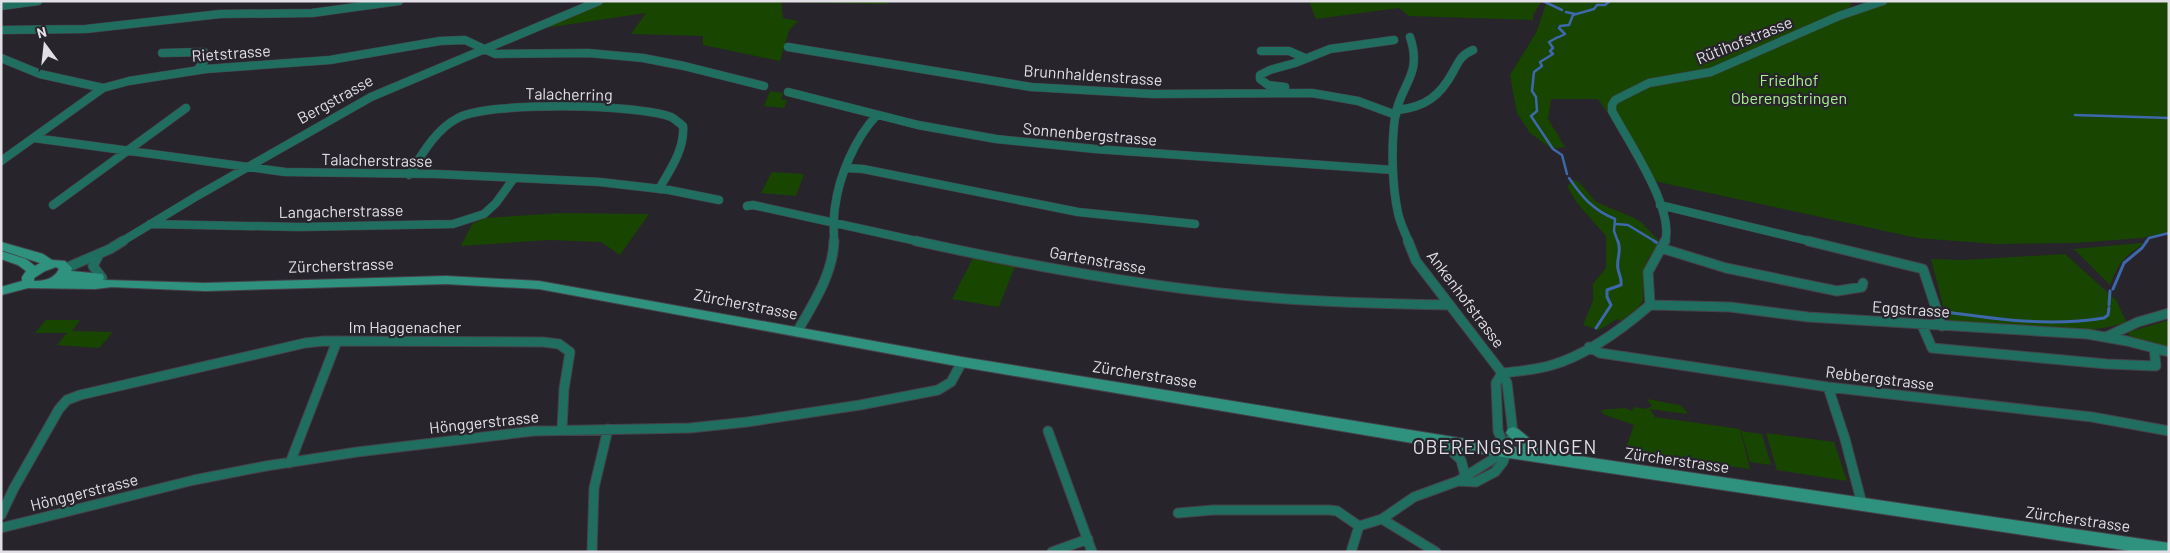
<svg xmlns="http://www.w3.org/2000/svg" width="2170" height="553" font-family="Barlow,sans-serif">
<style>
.green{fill:#184500}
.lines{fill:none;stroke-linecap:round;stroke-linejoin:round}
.stream-far1{stroke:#3d68ab;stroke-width:2.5}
.stream{stroke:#3d68ab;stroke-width:3}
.minor-far1-casing{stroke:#46424a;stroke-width:9}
.minor-casing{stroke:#46424a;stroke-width:11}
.secondary-casing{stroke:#46424a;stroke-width:2}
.minor-far1{stroke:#1f6e5f;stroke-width:8}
.minor{stroke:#1f6e5f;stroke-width:9}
.secondary{fill:#2f927f;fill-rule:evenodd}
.labels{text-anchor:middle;stroke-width:4.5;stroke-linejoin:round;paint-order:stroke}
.street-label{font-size:16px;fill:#e2e0e6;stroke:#28242c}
.park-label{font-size:16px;fill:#a9ef8e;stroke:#28242c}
.quarter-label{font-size:19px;letter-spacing:1px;fill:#e2e0e6;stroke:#28242c}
</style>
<rect width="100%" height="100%" fill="#28242c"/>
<!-- green -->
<path class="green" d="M605 1H888L887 4 781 2 783 18 798 21 789 30 780 61 703 45V36L631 34 646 13 538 29Z
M1309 1H1542L1533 15V20L1409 16 1399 8 1316 19Z
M1547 1H1851V6L1838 19 1888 1H2169V232L2142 238 2075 243 1995 244 1917 238 1654 181 1598 99H1551L1548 119 1565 147 1552 149 1530 133 1517 113 1510 75 1536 33Z
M770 91 783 93 781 99 787 100 784 108 764 106Z
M772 172 804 174 796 196 761 193Z
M1568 178 1579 182 1596 202 1632 217 1641 222 1660 242 1648 259 1643 272V301L1636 310 1620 321 1617 319 1599 330 1583 325 1593 301V284L1606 268V236L1577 203 1567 186 1571 183Z
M562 213 649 214 620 255 601 242 549 240 461 246 472 224 485 218Z
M2141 243 2143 244C2123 258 2119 262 2110 285L2074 249Z
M2065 254 2116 300 2126 321 2122 324 2092 330 1947 322 1931 259 1964 260Z
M973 258 1015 266 999 307 952 299Z
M46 320H80L72 331 113 332 99 348 57 345 67 333H35Z
M2169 320V349L2130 338 2128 332Z
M1647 399 1680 405 1687 412V414L1650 409 1655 417 1740 429 1750 469 1625 451 1634 425 1603 414 1601 410 1625 408 1632 411 1634 407 1646 409 1652 406Z
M1741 431 1762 434 1771 465 1750 462Z
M1766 433 1834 442 1847 481 1777 470Z"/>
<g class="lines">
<!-- stream-far1 -->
<path class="stream-far1" d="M1543 1 1562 10
M1566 12 1575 14
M1558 37 1549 42 1553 48 1550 51 1553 54 1540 62 1542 66 1534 72 1532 91 1536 97 1537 111 1531 116 1553 149 1562 155 1567 174
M1559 37 1565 34 1559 28 1560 26 1569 25 1573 15 1594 9 1597 5H1605L1610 1
M2075 115 2169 118
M1569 178C1582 197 1593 210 1615 219L1614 231 1618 242
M1616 224 1628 225 1656 242
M2146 242 2149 238 2169 233"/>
<!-- stream -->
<path class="stream" d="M1654 241 1659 244
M2113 289 2124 263 2142 248 2147 241
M2109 305 2110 291
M1940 311C1995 319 2049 327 2104 318L2108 315 2109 308
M1596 328 1611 305 1607 297V290L1621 285C1622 278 1619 275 1618 269 1616 258 1622 253 1618 241"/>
<!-- minor-far1 casing -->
<g class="minor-far1-casing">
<path id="minor-far1" d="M1 6 38 1
M1 30 86 29 220 14 312 13 399 1
M788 47 1031 87 1153 94 1312 93 1358 101 1396 115
M1261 51H1289L1305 58
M162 53 204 52 208 56 198 69
M1 58 40 74 103 88
M1285 87 1268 85 1260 79V75L1270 70 1295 63 1330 49 1394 40
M788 92 918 125 996 139 1095 149 1393 170
M1398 110C1425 107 1440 96 1453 72 1459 61 1461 55 1473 50
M34 138 285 172 437 174 600 182 669 190 719 200
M1 161 103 88 129 81 206 69 330 60 440 41 465 40 495 54 588 53 643 58 684 66 764 86
M847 168 863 169 1078 212 1195 224
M409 175C422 154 436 129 458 118 490 101 637 104 671 117 675 119 679 123 683 126 685 149 670 170 659 189
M53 205 186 108
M1660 205 1813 242
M747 206 753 205 921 242
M150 224 299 227 453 224 484 214 496 203 514 178
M121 242 197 196 371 97 599 1
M834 242C834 231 833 219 835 207 839 176 855 138 877 115
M1409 242C1405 233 1400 223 1398 213 1392 186 1391 146 1395 117 1400 84 1423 76 1410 37
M1665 242C1675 209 1628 141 1612 111V105L1615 100 1649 83 1711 72 1839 16 1883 1"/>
</g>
<!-- minor casing -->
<g class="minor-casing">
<path id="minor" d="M916 241C1034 267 1155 289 1275 298 1334 303 1392 304 1450 305
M1408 241 1416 261 1502 373 1507 383 1513 433 1503 462 1495 472 1476 482 1458 481
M1808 241 1923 269 1942 326
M1661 248 1726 268 1837 291 1862 287 1863 283
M99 254 93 266 102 278
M66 268 110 249 123 241
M1650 305 1730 307 1808 317 2087 334 2127 341 2169 352
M1922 325 1932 348 2107 364 2156 366 2154 348
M797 332C813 304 833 274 834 241
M2106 337 2138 322 2169 313
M1589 347 1600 353 1828 387 2092 417 2169 431
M1502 373C1519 371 1536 370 1552 365 1587 355 1622 329 1650 305L1648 272 1665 241
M1502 373 1496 383 1498 431 1506 451
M1828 387 1845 439 1862 504
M1048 431 1092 552
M1442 442 1461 460 1465 475
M290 463 337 341
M1178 513 1213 510H1329L1337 511 1359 526
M1 515 14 488 59 409 67 400 80 395 305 343 324 341 543 342 559 344 570 352 564 389 562 429
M1382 519 1436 552
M1 528 194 480 266 466 357 452 534 431 690 428 747 422 860 405 938 390 951 382 962 362
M592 552 594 488 608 429
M1052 552 1088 539
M1351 552 1359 526 1382 519 1414 497 1458 481 1506 451"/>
</g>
<!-- secondary casing -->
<g class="secondary-casing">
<path id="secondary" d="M1 242 43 254 52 260 65 261 72 268 71 271 102 274 104 277 103 280 205 283 446 276 539 281 962 357 1521 448 1506 433 1508 429 1513 427 1518 429 1545 451 2169 543V552H2137L1442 448 962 367 539 289 446 284 205 291 112 287 95 289 28 288 1 295V287L22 281V277L26 271 18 265 1 259V251L26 259 35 266 40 263 1 250ZM56 267 59 269C54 279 45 281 34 281V278L45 271Z"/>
</g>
<!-- minor-far1 -->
<use href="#minor-far1" class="minor-far1"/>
<!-- minor -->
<use href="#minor" class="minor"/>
<!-- secondary -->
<use href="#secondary" class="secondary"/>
</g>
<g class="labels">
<!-- street labels -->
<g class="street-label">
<text transform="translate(1744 40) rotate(-22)" y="6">Rütihofstrasse</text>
<text transform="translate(231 53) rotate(-4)" y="6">Rietstrasse</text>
<text transform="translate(1093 75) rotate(4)" y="6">Brunnhaldenstrasse</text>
<text transform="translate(569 94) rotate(1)" y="6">Talacherring</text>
<text transform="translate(335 99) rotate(-29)" y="6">Bergstrasse</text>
<text transform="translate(1090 134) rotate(5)" y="6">Sonnenbergstrasse</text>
<text transform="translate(377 160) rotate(1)" y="6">Talacherstrasse</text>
<text transform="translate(341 211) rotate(-1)" y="6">Langacherstrasse</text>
<text transform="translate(1098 260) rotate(10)" y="6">Gartenstrasse</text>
<text transform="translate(341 265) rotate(-2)" y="6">Zürcherstrasse</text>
<text transform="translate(1466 299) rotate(53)" y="6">Ankenhofstrasse</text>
<text transform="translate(746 304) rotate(11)" y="6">Zürcherstrasse</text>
<text transform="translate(1911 309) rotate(4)" y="6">Eggstrasse</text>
<text x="405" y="333">Im Haggenacher</text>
<text transform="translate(1145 374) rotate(9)" y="6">Zürcherstrasse</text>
<text transform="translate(1880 378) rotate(7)" y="6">Rebbergstrasse</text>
<text transform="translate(484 422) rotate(-6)" y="6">Hönggerstrasse</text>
<text transform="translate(1677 460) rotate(8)" y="6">Zürcherstrasse</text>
<text transform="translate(84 492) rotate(-14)" y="6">Hönggerstrasse</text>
<text transform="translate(2078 519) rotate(8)" y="6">Zürcherstrasse</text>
</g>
<!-- park labels -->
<g class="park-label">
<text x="1789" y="86">Friedhof<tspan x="1789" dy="18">Oberengstringen</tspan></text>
</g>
<!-- quarter labels -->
<g class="quarter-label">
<text x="1505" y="454">OBERENGSTRINGEN</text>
</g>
</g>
<!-- border -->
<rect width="2170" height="553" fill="none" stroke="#e2e0e6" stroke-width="5"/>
<!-- north arrow -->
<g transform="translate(45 45) rotate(345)" stroke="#28242c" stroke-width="4" paint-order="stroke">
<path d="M0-4L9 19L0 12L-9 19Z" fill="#e2e0e6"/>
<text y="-8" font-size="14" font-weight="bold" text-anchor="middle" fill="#e2e0e6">N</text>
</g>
</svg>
